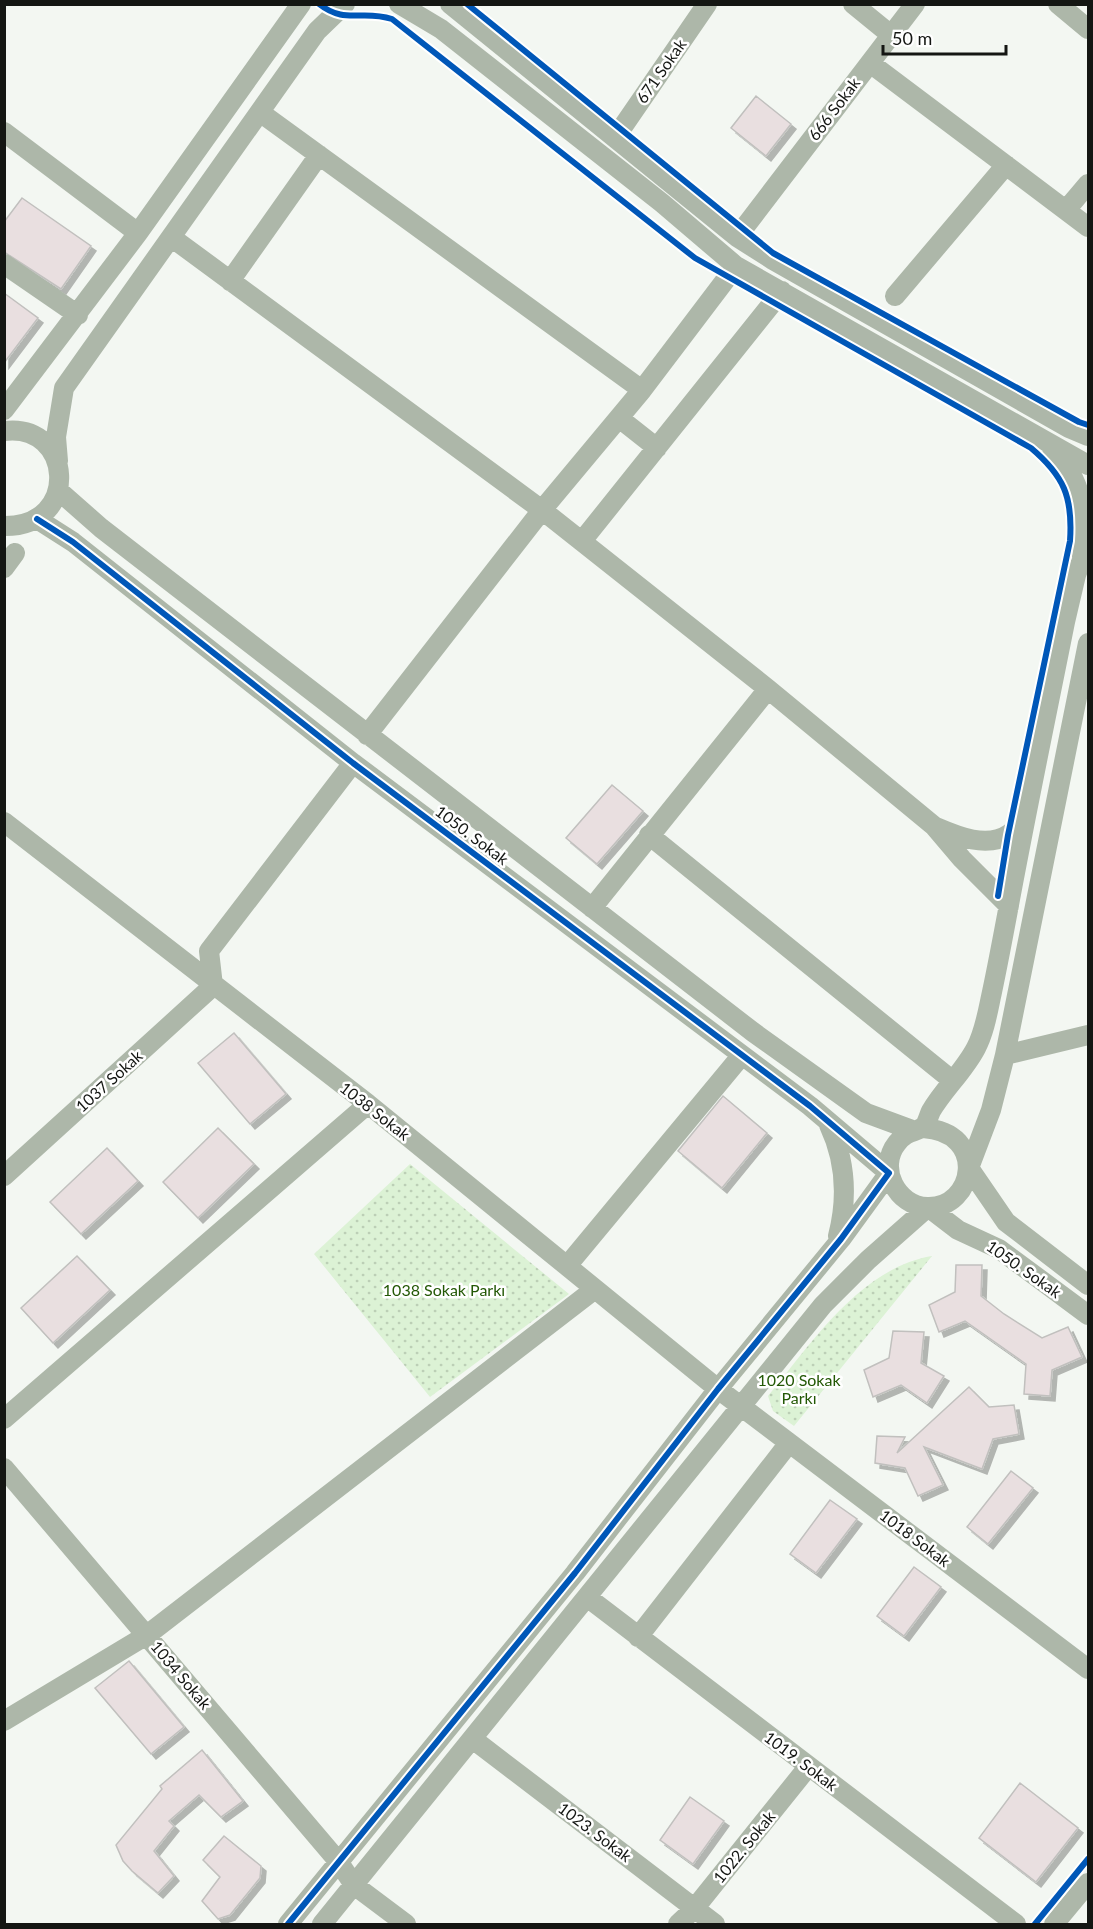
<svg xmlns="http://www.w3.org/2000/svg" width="1093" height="1929" font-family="Lato,sans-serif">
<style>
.green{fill:url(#green-dots)}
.building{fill:#e9dfe0;stroke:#c1c0be;stroke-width:1.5;filter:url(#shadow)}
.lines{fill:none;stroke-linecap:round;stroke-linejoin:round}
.minor{stroke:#adb7a9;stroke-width:20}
.cycleway-casing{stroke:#fff;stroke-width:10}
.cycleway{stroke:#0057b8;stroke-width:6}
.labels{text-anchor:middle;stroke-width:5;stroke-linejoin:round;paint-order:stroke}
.street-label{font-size:16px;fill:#141613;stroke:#fff}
.park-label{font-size:16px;fill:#235805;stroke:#fff}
</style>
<defs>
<pattern id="green-dots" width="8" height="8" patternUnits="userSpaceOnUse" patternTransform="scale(1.5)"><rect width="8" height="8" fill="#dcf2d5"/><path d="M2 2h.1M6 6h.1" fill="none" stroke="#bccfb6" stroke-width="1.8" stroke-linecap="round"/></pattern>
<filter id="shadow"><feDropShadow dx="5" dy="5" stdDeviation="0" flood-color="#0004"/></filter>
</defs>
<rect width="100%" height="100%" fill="#f3f7f2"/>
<!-- green -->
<path class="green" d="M410 1164 569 1294 430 1397 314 1254Z
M932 1256 794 1426 773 1411 768 1396C811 1344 860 1268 932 1256Z"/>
<!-- building -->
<path class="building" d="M756 96 791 124 766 156 731 128Z
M22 198 91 246 61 289 4 252V222Z
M4 293 38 318 4 363Z
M612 785 643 811 597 864 566 838Z
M234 1033 286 1094 250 1124 198 1063Z
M723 1096 767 1133 722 1188 678 1151Z
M218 1128 254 1164 198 1218 163 1182Z
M107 1148 138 1181 81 1234 50 1202Z
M77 1256 110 1290 53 1343 21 1308Z
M956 1265H982L981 1296 1004 1314 1042 1338 1068 1327 1082 1357 1052 1370 1050 1396 1024 1394 1026 1364 965 1321 939 1332 929 1305 955 1292Z
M893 1331 924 1332 921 1363 944 1376 927 1403 901 1385 873 1397 864 1370 889 1358Z
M969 1387 989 1407 1014 1405 1019 1434 993 1439 982 1469 924 1447 943 1485 918 1496 905 1468 875 1463 877 1436 905 1437 897 1453Z
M1011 1471 1033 1488 988 1544 967 1527Z
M830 1500 857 1519 816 1573 790 1554Z
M914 1567 941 1587 904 1636 877 1616Z
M129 1661 184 1727 151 1754 95 1688Z
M202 1750 243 1801 221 1817 199 1795 169 1821 174 1826 154 1851 174 1876 158 1893 132 1871 123 1861 116 1845 162 1789 160 1786Z
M1020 1783 1078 1828 1036 1882 979 1838Z
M690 1797 724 1821 693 1864 660 1840Z
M224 1836 261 1866 260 1878 230 1915 218 1919 202 1901 220 1877 203 1860Z"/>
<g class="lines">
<!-- minor -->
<path class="minor" d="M399 4 441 29 662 203 736 266 1088 465
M450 4 737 237 773 260 1069 428 1088 436
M853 4 891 35
M1058 4 1088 29
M870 63 1088 227
M261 113 642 390
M4 132 138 233
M615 138 707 4
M1066 210 1088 184
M171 237 542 510 768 689 934 826 962 859 1009 906
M737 237 915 4
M4 264 78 315
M230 281 319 155
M895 296 1006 165
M4 410 138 233 301 4
M619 418 657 448
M4 431C73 422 82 527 4 526
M1052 449C1083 480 1087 514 1082 557
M58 461 56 437 64 388 317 31 345 4
M59 491 101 528 753 1032 866 1113 912 1130
M37 519 73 542 353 763 810 1106 889 1173 841 1239 718 1389 575 1573 288 1924
M582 541 782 291
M4 568 15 553
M1088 643 1005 1055 991 1110 969 1168 1006 1222 1088 1285
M367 735 542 510 642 390 736 266
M4 822 368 1104 718 1389 1088 1669
M936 827C957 836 987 849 1009 834 1015 830 1020 823 1025 817
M649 835 953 1081
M592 908 768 689
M213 986 209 951 353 763
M1005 1055 1088 1035
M829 1125C846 1161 848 1197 838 1236
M923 1128C989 1132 975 1209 927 1207 897 1206 877 1168 897 1143 907 1130 915 1133 923 1127 927 1124 929 1115 931 1111 944 1089 964 1071 976 1048 985 1031 988 1010 992 992 999 959 1005 926 1011 894 1028 803 1047 712 1065 622L1076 575 1088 544
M4 1176 213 986
M567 1266 742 1055
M4 1419 368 1104
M4 1468 338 1861 354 1885 406 1924
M587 1597 1016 1924
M638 1637 789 1443
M4 1721 147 1635 595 1289
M474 1740 715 1924
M322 1924 823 1305 868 1260 928 1207 958 1230 999 1249 1088 1315
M678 1924 694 1909 808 1767
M1054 1924 1088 1883"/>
<!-- cycleway casing -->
<g class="cycleway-casing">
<path id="cycleway" d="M319 4C346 25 361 9 392 19L695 258 1031 448C1064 476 1073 497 1070 541L1008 835 998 896
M467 4 773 253 1079 422 1088 425
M37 519 73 542 353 763 810 1106 889 1173 841 1239 718 1389 575 1573 288 1924
M1035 1924 1088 1859"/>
</g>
<!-- cycleway -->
<use href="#cycleway" class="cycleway"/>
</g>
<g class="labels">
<!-- street labels -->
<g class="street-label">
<text transform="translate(661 71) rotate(-55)" y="6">671 Sokak</text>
<text transform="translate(834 109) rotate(-53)" y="6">666 Sokak</text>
<text transform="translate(472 835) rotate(37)" y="6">1050. Sokak</text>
<text transform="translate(109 1081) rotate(-42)" y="6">1037 Sokak</text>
<text transform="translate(375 1111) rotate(38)" y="6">1038 Sokak</text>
<text transform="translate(1024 1269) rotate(35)" y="6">1050. Sokak</text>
<text transform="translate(915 1538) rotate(37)" y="6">1018 Sokak</text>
<text transform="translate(181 1675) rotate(50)" y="6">1034 Sokak</text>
<text transform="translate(801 1761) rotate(37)" y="6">1019. Sokak</text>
<text transform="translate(595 1832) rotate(37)" y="6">1023. Sokak</text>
<text transform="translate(744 1847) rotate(-51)" y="6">1022. Sokak</text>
</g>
<!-- park labels -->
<g class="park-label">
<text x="444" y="1296">1038 Sokak Parkı</text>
<text x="799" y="1386">1020 Sokak<tspan x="799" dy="18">Parkı</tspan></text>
</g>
</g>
<!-- border -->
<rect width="1093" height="1929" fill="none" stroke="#141613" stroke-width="12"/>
<!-- scale -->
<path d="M883 45v9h123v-9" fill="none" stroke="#141613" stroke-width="3"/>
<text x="892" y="45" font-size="18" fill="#141613" stroke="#ffffff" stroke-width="4.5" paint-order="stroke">50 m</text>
</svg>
